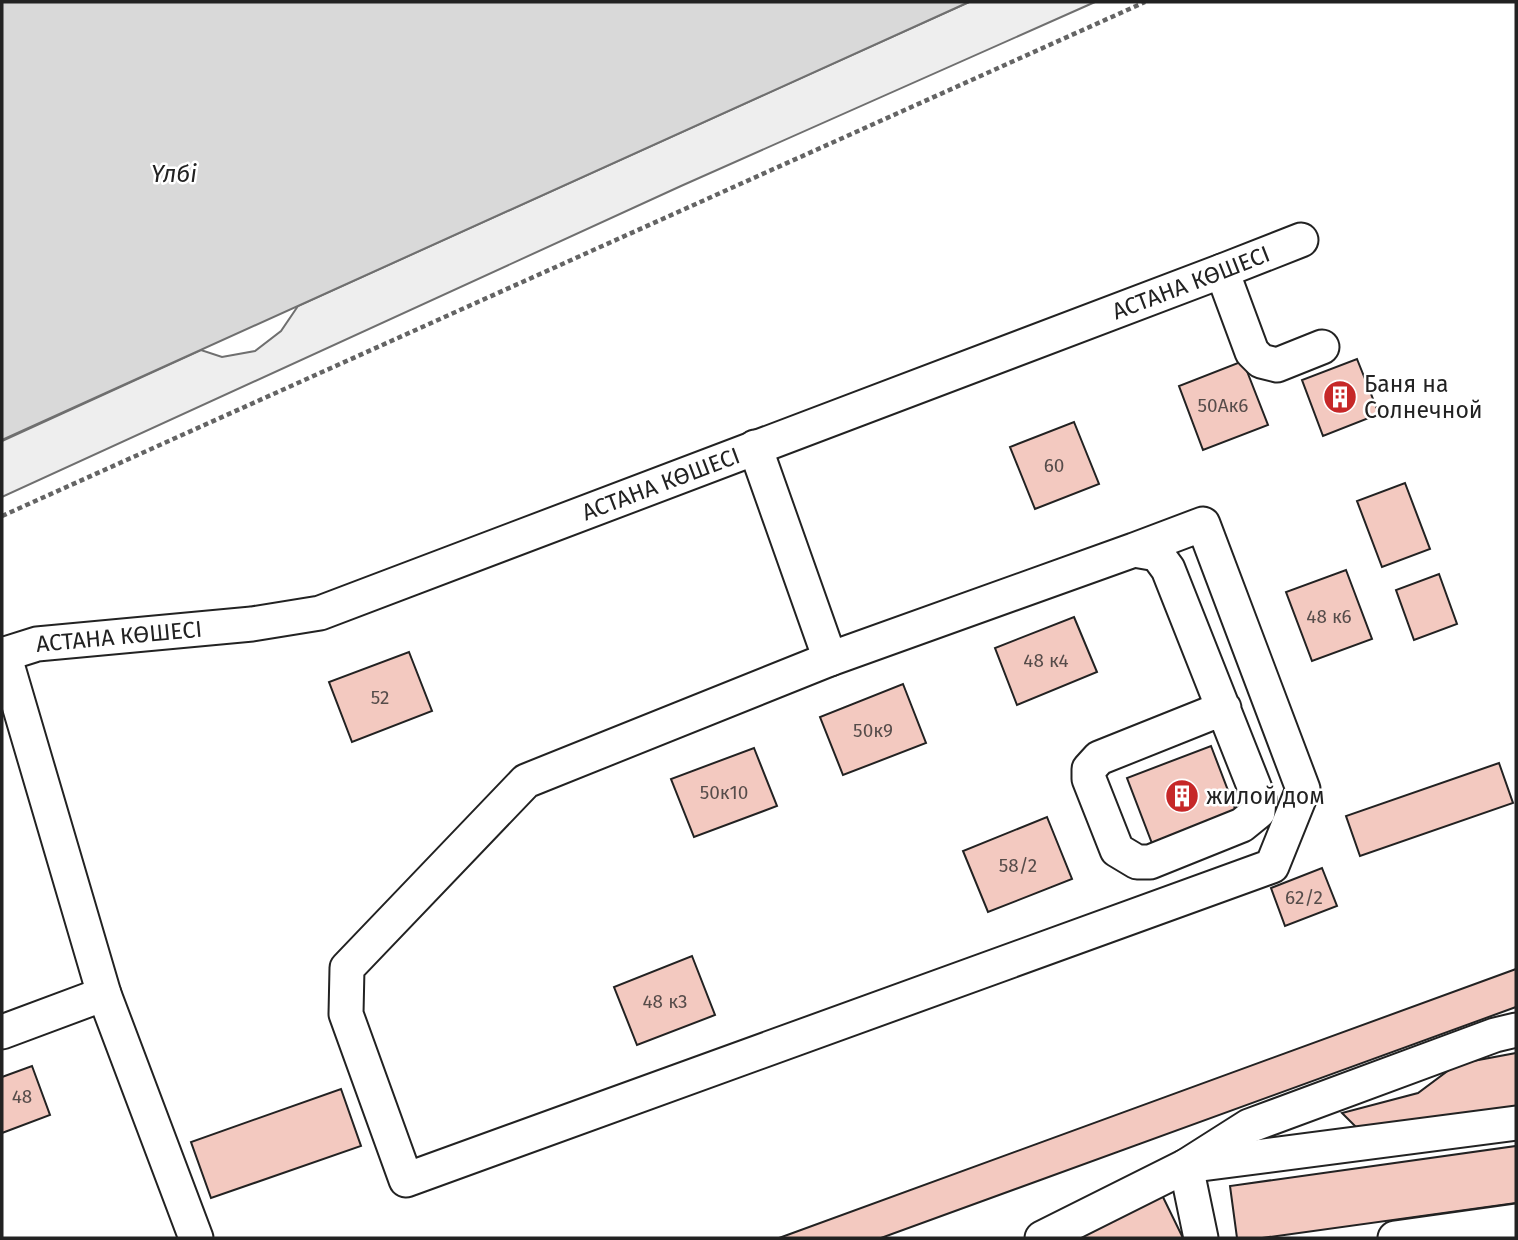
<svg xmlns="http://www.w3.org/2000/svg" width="1518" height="1240" font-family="'Fira Sans',sans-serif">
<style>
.green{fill:#eee;stroke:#6f6f6f;stroke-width:2}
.water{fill:#d9d9d9;stroke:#6f6f6f;stroke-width:2}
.building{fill:#f3c9c0;stroke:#222;stroke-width:2}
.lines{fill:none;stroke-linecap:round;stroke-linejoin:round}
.minor-casing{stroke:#222;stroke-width:37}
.path{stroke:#646464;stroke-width:4.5;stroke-dasharray:5 3.5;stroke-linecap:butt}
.minor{stroke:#fff;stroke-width:33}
.labels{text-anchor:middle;stroke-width:5;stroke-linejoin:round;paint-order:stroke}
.number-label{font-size:19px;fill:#564c4a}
.street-label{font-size:23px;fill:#222;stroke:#fff}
.poi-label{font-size:23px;fill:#222;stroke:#fff;text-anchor:start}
.water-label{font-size:24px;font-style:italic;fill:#222;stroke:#fff}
</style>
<rect width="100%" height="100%" fill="#fff"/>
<!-- green -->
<path class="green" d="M969 2H1095L681 186 2 497V441L201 350 222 357 255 351 281 331 298 306Z"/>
<!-- water -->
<path class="water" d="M2 2H969L2 440Z"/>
<!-- building -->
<path class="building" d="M1357 359 1379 414 1323 436 1302 380Z
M1243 361 1268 425 1203 450 1179 386Z
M1074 422 1099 484 1035 509 1010 447Z
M1405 483 1430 549 1382 567 1357 501Z
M1346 570 1372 639 1312 661 1286 592Z
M1439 574 1457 624 1414 640 1396 590Z
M1074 617 1097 672 1017 705 995 648Z
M409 652 432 711 352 742 329 682Z
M903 684 926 743 843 775 820 717Z
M1211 746 1237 814 1153 846 1127 778Z
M754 748 777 806 694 837 671 779Z
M1499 763 1513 803 1360 856 1346 816Z
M1047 817 1072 879 988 912 963 851Z
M1322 868 1337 906 1285 926 1271 888Z
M692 956 715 1015 637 1045 614 987Z
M1516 969V1007L881 1238H779Z
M1516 1053V1112L1363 1134 1342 1113 1418 1093 1457 1064Z
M32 1066 50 1115 2 1133V1077Z
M341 1089 361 1146 211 1198 191 1142Z
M1516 1146V1203L1262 1238H1237L1230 1186Z
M1161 1193 1183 1238H1067Z"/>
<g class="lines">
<!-- minor casing -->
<g class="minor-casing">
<g id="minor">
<path d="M1222 271 1252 352 1261 361 1277 365 1322 347"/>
<path d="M755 447 830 659"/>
<path d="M1134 550 1203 524 1303 789 1272 866 406 1180 346 1014 347 968 526 781 830 659 1134 550 1157 554 1168 569 1259 799 1258 812 1242 825 1150 862H1137L1117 850 1089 779V769L1099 758 1224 708"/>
<path d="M4 654 104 994 196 1238"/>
<path id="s1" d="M2 655 37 644 252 624 320 613 1222 271 1301 240"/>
<path d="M2 1032 104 994"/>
<path d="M1042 1238 1186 1166 1249 1126 1495 1035 1516 1030"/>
<path d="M1201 1238 1186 1166 1516 1123"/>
<path d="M1395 1238 1516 1221"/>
</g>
</g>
<!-- path -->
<path class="path" d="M2 516 1145 2"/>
<!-- minor -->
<use href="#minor" class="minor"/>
</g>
<!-- icons -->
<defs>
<g id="building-disc" transform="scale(1.75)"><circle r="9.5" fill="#c62828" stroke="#fff"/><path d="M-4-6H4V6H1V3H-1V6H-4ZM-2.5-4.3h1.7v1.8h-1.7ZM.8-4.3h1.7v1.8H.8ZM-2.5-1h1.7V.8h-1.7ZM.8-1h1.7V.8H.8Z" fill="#fff"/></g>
</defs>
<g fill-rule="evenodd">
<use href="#building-disc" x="1340" y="397"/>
<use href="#building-disc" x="1182" y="796"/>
</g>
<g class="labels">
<!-- number labels -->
<g class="number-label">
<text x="1223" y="412">50Ак6</text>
<text x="1054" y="472">60</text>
<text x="1329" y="623">48 к6</text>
<text x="1046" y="667">48 к4</text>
<text x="380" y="704">52</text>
<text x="873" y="737">50к9</text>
<text x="724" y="799">50к10</text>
<text x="1018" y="872">58/2</text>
<text x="1304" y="904">62/2</text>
<text x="665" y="1008">48 к3</text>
<text x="22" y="1103">48</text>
</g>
<!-- street labels -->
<g class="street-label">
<text dy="8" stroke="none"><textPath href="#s1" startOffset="1253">АСТАНА КӨШЕСІ</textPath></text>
<text dy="8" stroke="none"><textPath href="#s1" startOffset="686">АСТАНА КӨШЕСІ</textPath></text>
<text dy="8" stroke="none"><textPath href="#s1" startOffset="119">АСТАНА КӨШЕСІ</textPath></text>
</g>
<!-- poi labels -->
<g class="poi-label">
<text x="1364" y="392">Баня на<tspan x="1364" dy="26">Солнечной</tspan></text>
<text x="1206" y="804">жилой дом</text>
</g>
<!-- water labels -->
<g class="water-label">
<text x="174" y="182">Үлбі</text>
</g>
</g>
<!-- border -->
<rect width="1518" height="1240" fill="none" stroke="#222222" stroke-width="7"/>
</svg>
